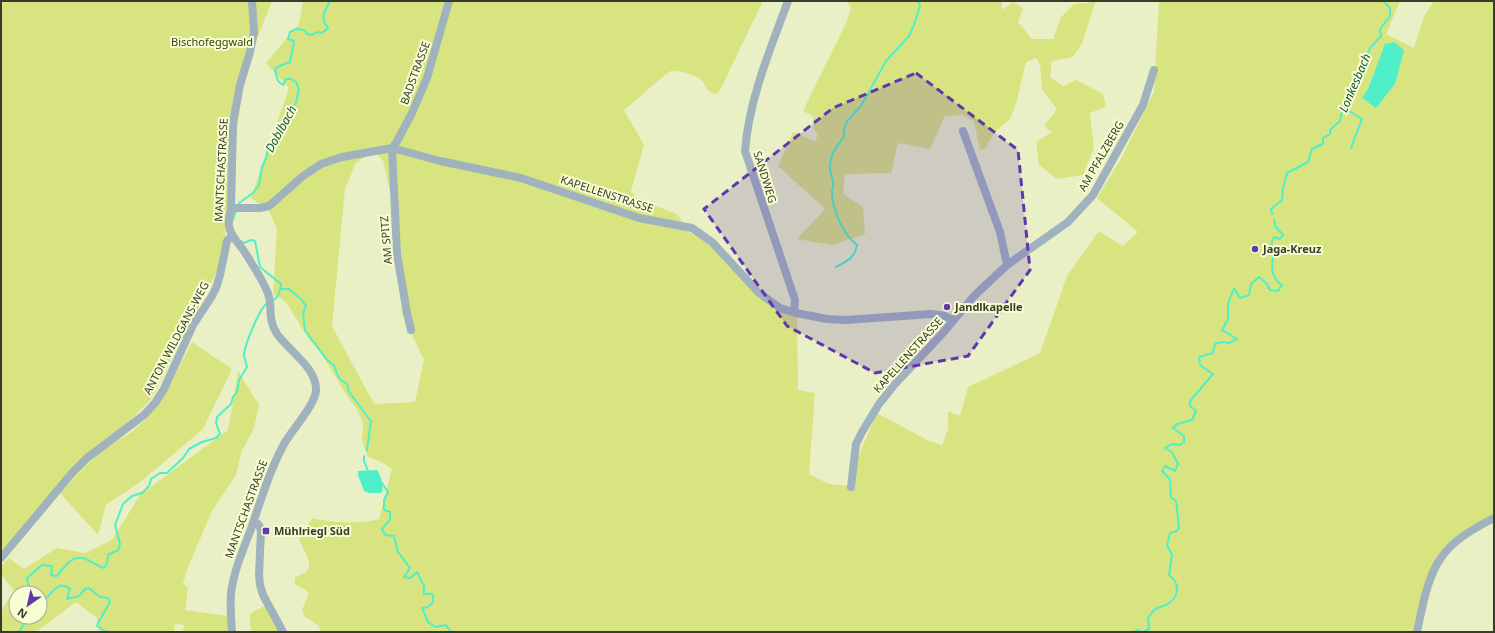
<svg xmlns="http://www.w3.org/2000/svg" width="1495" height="633" font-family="'Noto Sans',sans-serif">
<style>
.green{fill:#d8e480;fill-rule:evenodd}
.water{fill:#4fefca}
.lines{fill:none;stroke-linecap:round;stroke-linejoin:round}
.stream{stroke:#4fefca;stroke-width:2}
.minor{stroke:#a0b2bd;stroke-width:8}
.marked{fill:#6137af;fill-opacity:0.2;stroke:#6137af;stroke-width:3;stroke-dasharray:8 5;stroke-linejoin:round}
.poi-dot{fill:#6137af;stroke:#f7fed3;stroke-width:1.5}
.labels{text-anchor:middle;stroke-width:4;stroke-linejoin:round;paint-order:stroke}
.park-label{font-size:11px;fill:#3d4111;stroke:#f7fed3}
.street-label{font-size:11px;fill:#3a3c2b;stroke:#f7fed3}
.poi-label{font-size:11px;font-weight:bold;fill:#3a3c2b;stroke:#f7fed3;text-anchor:start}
.water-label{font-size:12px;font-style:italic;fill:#115345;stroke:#f7fed3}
</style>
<rect width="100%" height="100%" fill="#eaf0c6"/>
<!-- green -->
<path class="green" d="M1 1H272L244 72 222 262 151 399 1 552Z
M303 1H763L720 90 716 94C707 93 706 84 700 79 695 75 677 70 671 71 669 72 667 74 665 75L624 110 644 145 631 191 635 197 678 215 685 226V230L709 242 758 297 782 311 797 317 798 390 815 393 809 474 829 484 852 486 857 459 877 413 927 440 942 445 948 429V411L960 416 968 387 1040 353 1067 276 1099 231 1123 246 1138 232 1097 198 1122 157 1154 92 1159 1H1400L1386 34 1414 48 1424 16 1434 1H1494V518L1446 550 1422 608 1415 620 1413 632H320L319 626 304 616 302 610 309 593C306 589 300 588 295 584V578C299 575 306 573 308 569 313 563 301 546 299 539L312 518C329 523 362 524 379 519L392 469 383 463 367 456 362 440 363 423 357 409 347 396 321 353 308 338 286 302 273 294 277 229 269 211 251 198 289 88 266 63 299 24ZM376 154 383 160 396 217 402 314 424 360 415 402 374 404 332 326 345 189 355 164 367 155Z
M847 1H1002V10L1013 2 1023 8 1018 22 1032 39H1053L1061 17 1074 4 1095 2 1082 44 1073 57 1052 61 1050 77 1063 86 1076 80 1103 94 1106 107 1090 113 1094 148 1083 175 1057 179 1039 165 1036 142 1052 132 1044 126 1057 109 1042 89 1040 65 1036 58 1026 62 1016 104 1010 119 994 133 985 149H980L974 122 963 115 945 116 930 149 898 143 891 173 845 174 843 194 863 207 865 234 832 245 797 239 825 209 778 166 793 132 815 141 818 135 814 129 813 116 803 111 847 21 851 8Z
M192 342 232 369 203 429 139 483 106 505 98 535 60 493 103 449 132 432 145 420 159 404 167 390Z
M238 371 259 405 254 428 241 453 236 475 212 511 188 567 183 583 188 588 185 610 228 616V632H183L184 625 175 623 174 632H99L97 618 76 602 36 632H1C1 610 0 609 15 592L1 574V566L9 558 24 569 57 548 85 553 112 540 140 495 228 430ZM16 593H40V617H16Z
M266 605 280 632H252L250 624V614Z"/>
<!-- water -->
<path class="water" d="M1394 42 1404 50 1395 84 1376 108 1362 98 1368 89 1385 44Z
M377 470C381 476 385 487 381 493H369L364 491 358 475V471Z"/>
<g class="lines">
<!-- stream -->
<path class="stream" d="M1343 107 1362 119 1351 148
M239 203 253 193 259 185 262 167 266 158 268 149 289 112 296 103 299 89 296 82 291 79H286L283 85 278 81 275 70 277 67 290 62 294 41 288 39 290 32 296 29 304 30 307 34 312 35 317 32 322 33 328 28C319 15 325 13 330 1
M1272 214 1271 209 1282 200 1283 188 1287 173 1308 162 1312 149 1323 144V138L1330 134V130L1340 121 1343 107 1355 87 1370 48 1381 36 1380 29 1390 16V8L1383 1
M232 222 236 211
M240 241 244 243 251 240 255 241 260 267 281 284C281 290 278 298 272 301
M836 267C847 261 855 258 857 245 843 234 832 209 832 192 832 189 834 186 833 183 833 178 830 173 830 168 829 156 837 145 844 137V129L847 121 861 106 886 61 909 36 915 22 920 6 918 1
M281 289H289L302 300 306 306 303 313 305 330 327 360 334 365 337 374 341 380 347 384 349 392 371 421 367 450
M364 456V461L368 471
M382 483 388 492 384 500V510L390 512V520L382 529 385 535 394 536 398 552 410 568 404 577 410 578 417 572 424 586V594H433V602L428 607 422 608 428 622 435 627 446 625 451 632
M30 593 31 589 28 585 27 578 42 565 52 566 51 575 57 576C65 566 72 554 86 559 92 562 97 566 104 568L107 563 108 555 118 550 120 544 115 525 123 504 132 496 142 493 149 486 151 479 160 473H167L183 458 189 449 202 442 216 438 220 434 216 423 217 417 231 404 233 397 237 392 239 380 247 367C246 363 244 358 244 354 245 345 260 306 268 303
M40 605C49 598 57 578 70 589L67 599 79 596 85 589 89 588 100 597 108 598 110 602 98 623 97 626 106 632
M19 632 24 624 31 622 37 617
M1134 632 1137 630 1142 632
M1143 632 1149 629 1148 618C1150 616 1152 612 1154 610 1157 607 1162 607 1166 605 1179 598 1181 584 1169 575L1172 555 1167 545 1170 533 1177 531 1179 527 1176 501 1171 497 1170 479 1162 471 1165 466 1175 471 1178 464 1172 452 1165 448 1172 444 1180 445 1184 442V436L1173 428 1177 424 1192 420 1196 411 1190 406V401L1213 374 1200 365 1199 357 1213 353 1215 344 1223 342 1229 343 1237 339 1222 330 1228 319V304L1234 288 1240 298 1249 295 1251 284 1259 277 1266 283 1270 290 1278 291 1282 285C1269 277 1272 263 1274 250L1271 245 1274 237 1280 239 1283 235 1275 226 1274 220"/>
<!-- minor -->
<path class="minor" d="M788 1C770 50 749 99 745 151L795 300 794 312
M963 131 1000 232 1007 265
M392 148 397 254 407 313 411 330
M392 148 396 143 412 113 427 78 449 1
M231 208H260L269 206 303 176 321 164 342 157 392 148 440 161 521 178 639 218 692 228 712 242 759 293 780 308 796 313 827 319 846 320 931 314 945 316 953 320
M851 487 856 444 862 432 879 404 895 384 942 334 974 296 1007 265 1068 222 1093 195 1143 105 1154 70
M254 520 259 525 261 531 259 575 260 585 263 595 283 632
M1 558 72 473 87 458 144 415 155 403 164 389 193 325 212 296 216 288 220 275 227 241 232 235
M232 632C231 619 230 606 231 593 234 570 243 550 251 529 261 500 269 472 284 444 291 431 316 404 316 390 317 368 288 350 277 334 266 317 274 306 267 291 261 277 252 264 244 251 239 244 230 235 229 226 228 219 230 214 231 208L233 123 240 85 250 52 254 32 252 1
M1417 632C1430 569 1434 548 1494 518"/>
</g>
<!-- marked area -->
<path class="marked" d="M916 73 1018 150 1030 270 968 356 875 373 787 326 704 209 833 108Z"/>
<!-- markers -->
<g class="poi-dot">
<circle cx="1255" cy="249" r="4"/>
<circle cx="947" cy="307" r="4"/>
<rect x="262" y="527" width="8" height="8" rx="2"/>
</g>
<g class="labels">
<!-- park labels -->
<g class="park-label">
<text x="212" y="46">Bischofeggwald</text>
</g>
<!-- street labels -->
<g class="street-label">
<text transform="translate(415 73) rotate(-70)" y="4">BADSTRASSE</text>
<text transform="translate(1101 156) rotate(-60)" y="4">AM PFALZBERG</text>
<text transform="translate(221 170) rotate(-87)" y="4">MANTSCHASTRASSE</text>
<text transform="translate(765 177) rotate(73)" y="4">SANDWEG</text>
<text transform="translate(607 194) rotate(18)" y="4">KAPELLENSTRASSE</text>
<text transform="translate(386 240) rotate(-95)" y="4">AM SPITZ</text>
<text transform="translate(176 338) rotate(-62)" y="4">ANTON WILDGANS-WEG</text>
<text transform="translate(908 355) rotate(-48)" y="4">KAPELLENSTRASSE</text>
<text transform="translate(246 509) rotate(-70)" y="4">MANTSCHASTRASSE</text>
</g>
<!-- poi labels -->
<g class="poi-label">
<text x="1263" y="253">Jaga-Kreuz</text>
<text x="955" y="311">Jandlkapelle</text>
<text x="274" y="535">Mühlriegl Süd</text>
</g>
<!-- water labels -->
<g class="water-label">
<text transform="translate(1355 83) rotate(-67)" y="4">Lonkesbach</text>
<text transform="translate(281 129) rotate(-61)" y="4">Doblbach</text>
</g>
</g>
<!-- border -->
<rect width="1495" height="633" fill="none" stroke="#3a3c2b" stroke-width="4"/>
<!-- north arrow -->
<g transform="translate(28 605) rotate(214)"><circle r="19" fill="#f7fed3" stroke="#abb090"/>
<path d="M0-3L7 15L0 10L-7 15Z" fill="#6137af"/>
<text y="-6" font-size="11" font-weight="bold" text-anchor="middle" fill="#3a3c2b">N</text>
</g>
</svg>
